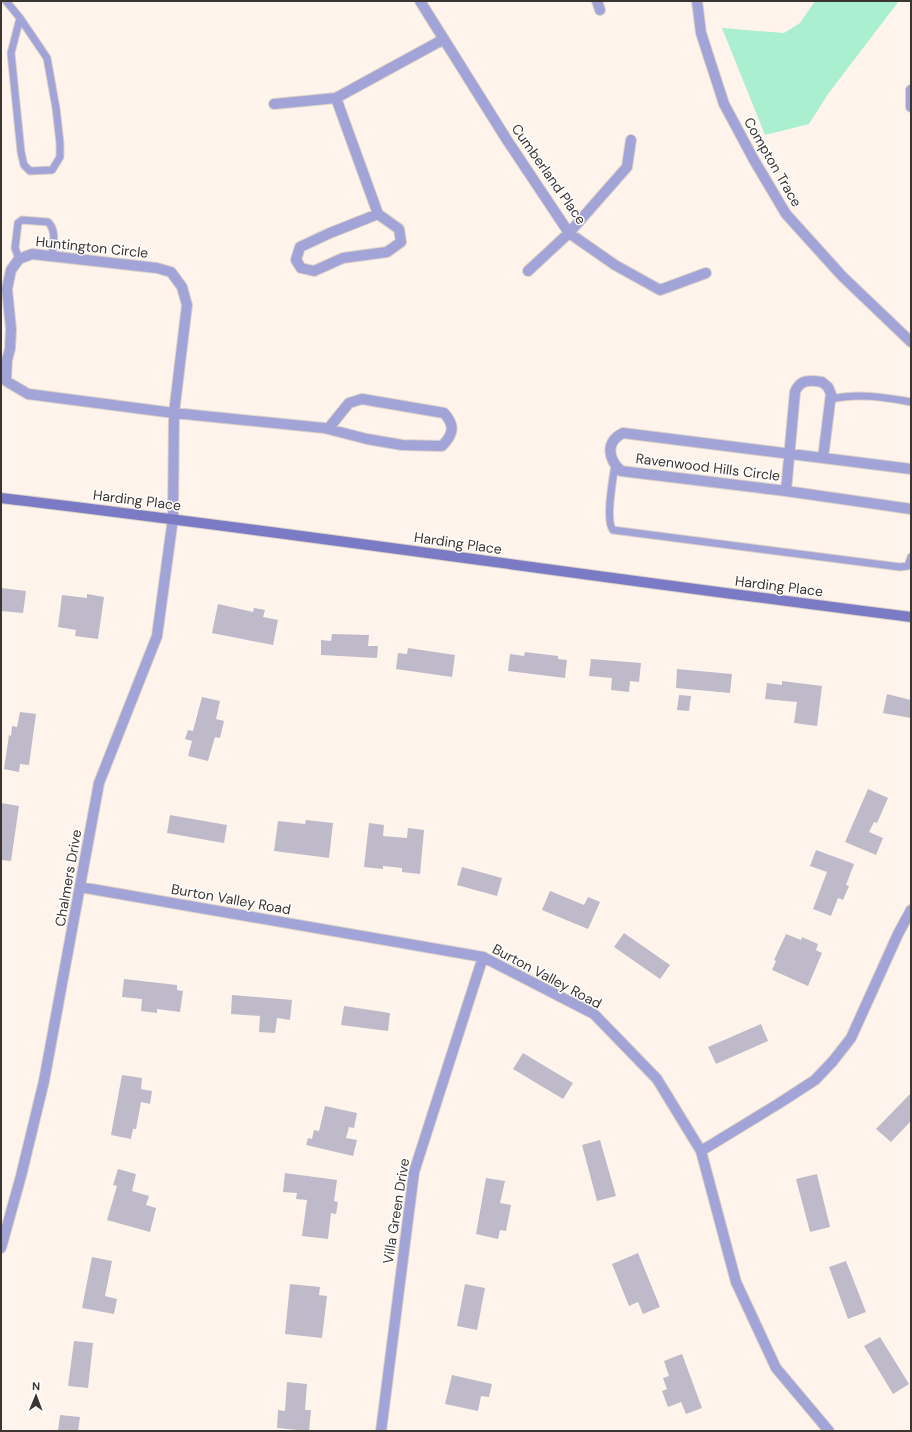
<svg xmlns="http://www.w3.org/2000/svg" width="912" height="1432" font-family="'DM Sans',sans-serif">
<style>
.green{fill:#aaefcf}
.building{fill:#bfbac9}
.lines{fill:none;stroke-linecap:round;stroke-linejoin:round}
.service-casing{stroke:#dcd2c9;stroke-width:9}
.minor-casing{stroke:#dcd2c9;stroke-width:12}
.secondary-casing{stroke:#dcd2c9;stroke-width:12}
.service{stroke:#a2a4d7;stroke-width:7}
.minor{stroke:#a2a4d7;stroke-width:10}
.secondary{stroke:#7b7bc5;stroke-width:10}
.labels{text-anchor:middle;stroke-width:3;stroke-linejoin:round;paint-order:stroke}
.street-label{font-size:14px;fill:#3a3530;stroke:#fff}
</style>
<rect width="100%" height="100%" fill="#fff4eb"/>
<!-- green -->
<path class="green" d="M815 1H899L828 94 809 124 765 135 722 28 784 33 800 23Z"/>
<!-- building -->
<path class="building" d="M1 588 26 591 23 613 1 611Z
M87 594 104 597 98 639 75 636 76 630 58 627 62 595 87 598Z
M218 604 253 612 254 608 265 610 263 617 278 620 273 645 212 633Z
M332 634 369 635 368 646H378L377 658 321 655V640L331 641Z
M408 648 455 655 452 677 396 669 398 653 407 654Z
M525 652 558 656V659L567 660 565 678 508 671 510 654 524 656Z
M591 659 641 663 639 682 630 681 629 692 611 690 612 678 589 676Z
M677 669 732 674 730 693 676 688Z
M782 681 822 686 817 726 794 723 797 702 765 699 767 683 782 685Z
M887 694 911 700V718L883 713Z
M679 695 691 696 689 711 677 710Z
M202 697 220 701 216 719 224 721 220 738 215 737 208 761 188 756 192 741 185 739 188 730 193 731Z
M20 712 36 714 29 765 20 764 19 772 4 769 9 735 11 736 12 726 17 727Z
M868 789 888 798 877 823 874 822 869 832 883 838 876 855 845 842Z
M1 803 19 806 11 861 1 860Z
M170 815 227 825 224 843 167 833Z
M306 820 333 823 329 858 274 851 278 821 305 824Z
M369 823 384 825 383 836 407 838 408 828 424 830 420 874 402 872V868L383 866V869L364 867Z
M816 850 854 864 846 885 849 886 843 900 838 898 831 916 813 909 827 872 810 866Z
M462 867 502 878 497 896 457 885Z
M550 891 584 905 588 897 600 902 588 929 542 910Z
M624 933 670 965 660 979 614 947Z
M786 934 801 940 802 937 818 944 816 950 822 953 808 986 772 970 776 961 774 960Z
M124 979 177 985V990L183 991 180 1012 157 1009V1013L141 1011 142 999 122 997Z
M232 995 292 1000 290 1020 277 1018 275 1033 259 1032 260 1016 231 1014Z
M344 1006 390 1013 388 1031 341 1025Z
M761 1024 768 1041 716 1064 708 1047Z
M523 1053 573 1083 563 1099 513 1069Z
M122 1075 142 1078 141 1089 152 1091 150 1104 141 1102 136 1129H133L131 1139 111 1135Z
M911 1093V1121L891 1142 876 1129Z
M325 1106 357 1113 354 1128 349 1127 346 1138 357 1140 353 1156 306 1145 308 1138 312 1139 314 1130 319 1131Z
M600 1140 616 1196 597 1201 582 1145Z
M118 1169 136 1174 132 1191 149 1196 146 1205 156 1208 150 1232 107 1220 117 1186 113 1185Z
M285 1173 337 1180 334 1201 338 1202 336 1214 331 1213 328 1239 302 1236 307 1200 296 1199 297 1193 283 1192Z
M817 1174 830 1227 810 1232 796 1179Z
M486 1178 505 1181 500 1203 511 1205 506 1231 500 1230 498 1239 476 1234Z
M638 1253 660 1307 643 1314 638 1302 629 1306 612 1264Z
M92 1257 112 1261 105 1296 117 1299 114 1314 82 1308Z
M846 1261 866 1312 848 1319 829 1267Z
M290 1284 320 1287 319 1295 327 1296 322 1338 285 1334Z
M465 1284 485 1288 477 1330 457 1326Z
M880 1337 909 1384 893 1394 864 1346Z
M74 1341 93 1343 88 1388 68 1386Z
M682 1354 702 1408 686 1414 681 1402 668 1407 662 1391 667 1389 663 1378 669 1376 664 1361Z
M452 1375 492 1384 489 1397 481 1396 478 1411 445 1404Z
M287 1382 307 1384 305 1410H311L309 1431 277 1428 278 1410 285 1411Z
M60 1415 80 1417 78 1431H58Z"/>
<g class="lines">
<!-- service casing -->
<g class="service-casing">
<path id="service" d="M6 1 20 18 47 58 56 108 60 143V157L52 170 30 171 24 165 21 152 11 53 20 18
M19 259 15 248 18 223 22 220 48 222C57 231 53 244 52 256
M831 399C858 393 884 397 911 402
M615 465C613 478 605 521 613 530L900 567 908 566 911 557"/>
</g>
<!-- minor casing -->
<g class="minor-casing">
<path id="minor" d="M420 1 507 140 569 233 615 265 660 290 706 273
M597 1 600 10
M697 1 701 33 724 104 754 160 786 214 842 276 911 342
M911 90V107
M336 98 378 214 330 233 300 247 296 260 301 268 314 271 343 258 387 252 401 242 399 229 378 214
M274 104 336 98 444 39
M32 254 157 268 171 272 182 287 187 305 174 413 28 394 6 381 7 360 10 349 11 329 7 289 11 270 19 259Z
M528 271 569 233 627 167 631 140
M911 469 623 433C605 442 608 459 621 471L786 491 911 509
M786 491 795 392C800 379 810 380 822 382L828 387 831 394 823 458
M80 887 483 957 594 1014 657 1079 701 1151 736 1282 776 1368 829 1431
M701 1151 778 1104 815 1080 833 1061 851 1038 898 934 911 910
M1 1248 21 1176 44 1081 99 783 157 636 173 518 174 413 324 428 328 429 367 439 402 445 442 446C454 434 455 425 444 413L362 399 349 403 328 429
M381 1431 414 1172 483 957"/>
</g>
<!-- secondary casing -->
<g class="secondary-casing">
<path id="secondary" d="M1 498C305 534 607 579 911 617"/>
</g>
<!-- service -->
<use href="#service" class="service"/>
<!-- minor -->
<use href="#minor" class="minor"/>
<!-- secondary -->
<use href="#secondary" class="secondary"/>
</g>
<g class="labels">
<!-- street labels -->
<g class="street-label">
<text transform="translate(773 162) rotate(60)" y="5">Compton Trace</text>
<text transform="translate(549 174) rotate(55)" y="5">Cumberland Place</text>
<text transform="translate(92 247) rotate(6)" y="5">Huntington Circle</text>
<text transform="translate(708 467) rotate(7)" y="5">Ravenwood Hills Circle</text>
<text transform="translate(137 500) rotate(7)" y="5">Harding Place</text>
<text transform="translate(458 543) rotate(8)" y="5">Harding Place</text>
<text transform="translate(779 586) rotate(7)" y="5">Harding Place</text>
<text transform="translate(68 878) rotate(-80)" y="5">Chalmers Drive</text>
<text transform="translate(231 899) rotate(10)" y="5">Burton Valley Road</text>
<text transform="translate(547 976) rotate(28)" y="5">Burton Valley Road</text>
<text transform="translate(396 1211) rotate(-81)" y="5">Villa Green Drive</text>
</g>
</g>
<!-- border -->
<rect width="912" height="1432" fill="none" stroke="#3a3530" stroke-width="4"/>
<!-- north arrow -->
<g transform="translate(36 1396) rotate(1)" stroke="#ffffff" stroke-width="3" paint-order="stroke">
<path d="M0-3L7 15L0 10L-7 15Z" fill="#3a3530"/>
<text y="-6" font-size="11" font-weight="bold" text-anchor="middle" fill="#3a3530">N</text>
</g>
</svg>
